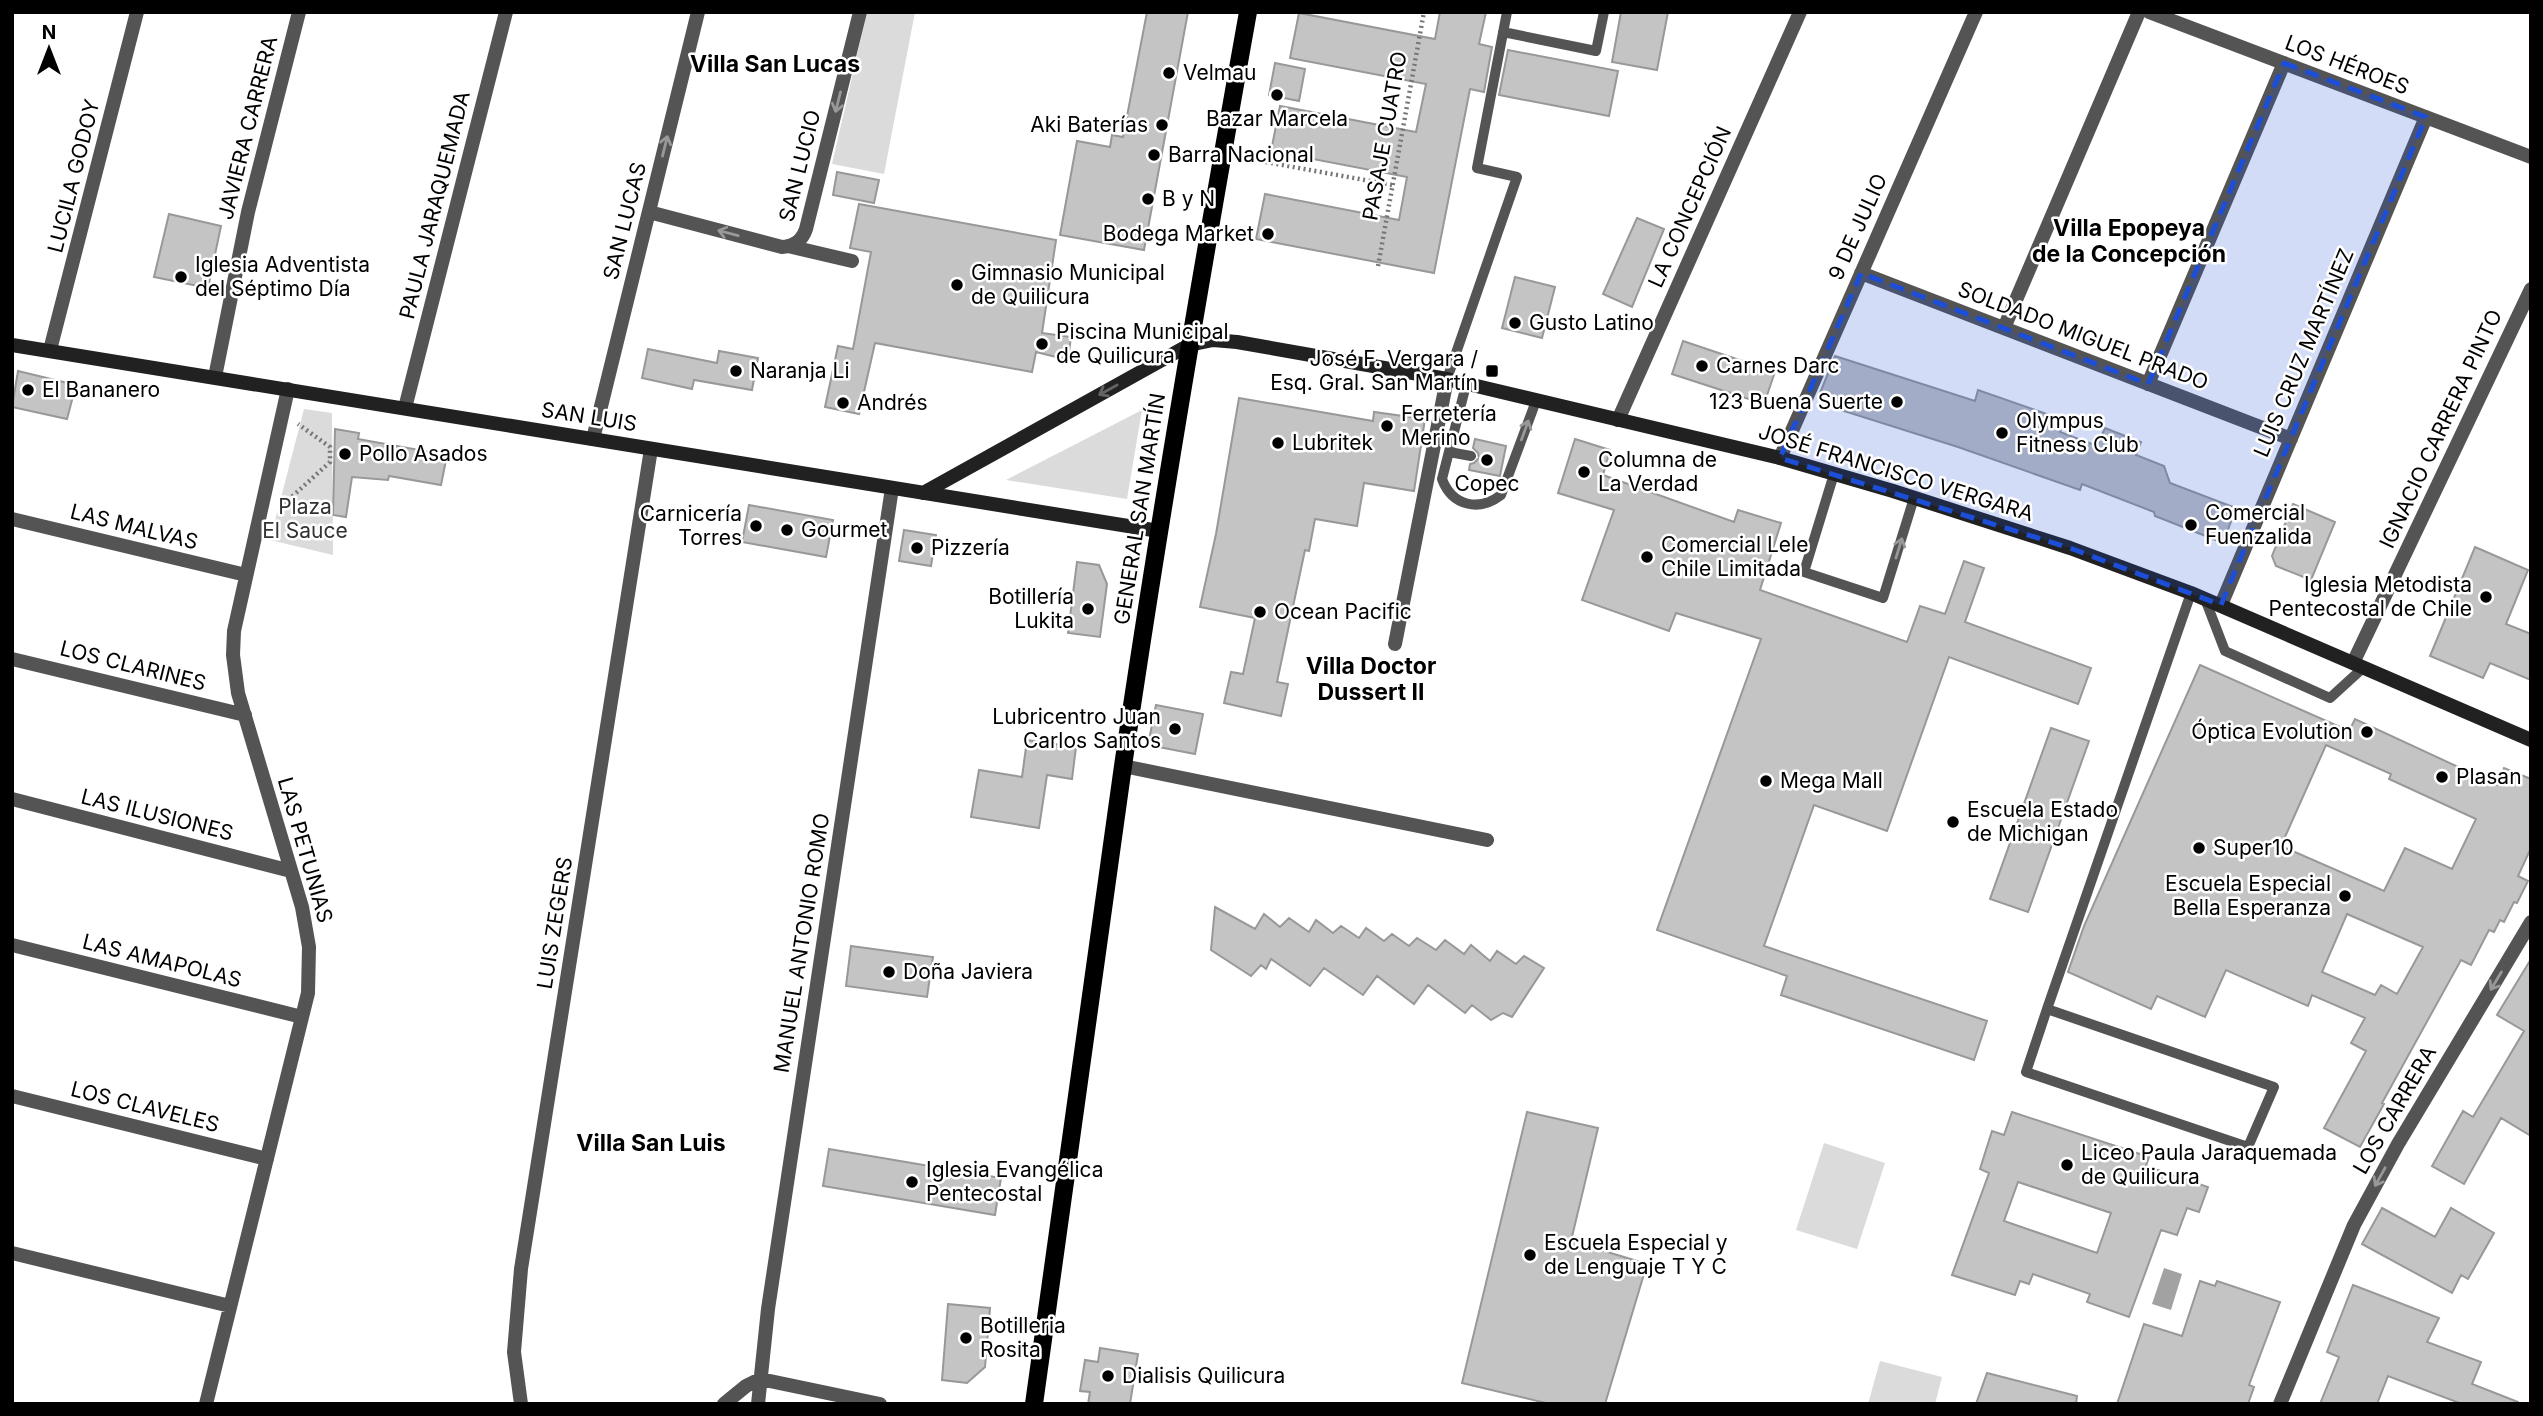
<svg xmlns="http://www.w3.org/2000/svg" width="2543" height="1416" font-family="Inter,sans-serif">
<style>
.green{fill:#dbdbdb}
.water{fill:#a2a2a2}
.building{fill:#c4c4c4;stroke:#989898;stroke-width:2;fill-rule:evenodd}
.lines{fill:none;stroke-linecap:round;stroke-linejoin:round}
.path{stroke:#767676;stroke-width:4.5;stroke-dasharray:2 3.5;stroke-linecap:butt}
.lane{stroke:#545454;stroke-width:10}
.street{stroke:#545454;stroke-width:14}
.secondary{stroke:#212121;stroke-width:14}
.primary{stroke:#000;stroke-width:18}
.oneway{stroke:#989898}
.oneway2{stroke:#646464}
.marked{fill:#1d4ed8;fill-opacity:0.2;stroke:#1d4ed8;stroke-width:5;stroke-dasharray:14 9;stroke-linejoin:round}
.poi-dot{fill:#000;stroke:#fff;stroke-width:2.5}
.labels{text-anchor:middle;stroke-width:5;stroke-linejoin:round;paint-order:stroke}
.street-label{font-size:21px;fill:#000;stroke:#fff}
.poi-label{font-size:21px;fill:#000;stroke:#fff;text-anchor:start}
.park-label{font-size:21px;fill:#323232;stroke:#fff}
.neighbourhood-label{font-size:23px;font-weight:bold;fill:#000;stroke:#fff}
</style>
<rect width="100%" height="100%" fill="#fff"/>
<!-- green -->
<path class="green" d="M867 12H915L884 174 832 164Z
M304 409 332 413 333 555 270 540Z
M1142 410 1127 499 1006 480Z
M1824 1143 1885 1163 1857 1249 1796 1230Z
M1880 1361 1942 1377 1935 1404H1868Z"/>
<!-- water -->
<path class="water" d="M2164 1268 2182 1274 2171 1310 2152 1304Z"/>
<!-- building -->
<path class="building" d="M1147 12H1188L1144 250 1060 235 1077 141 1110 147 1112 135 1123 137Z
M1440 12H1486L1479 44 1492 47 1484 92 1470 89 1434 273 1256 239 1265 194 1399 220 1407 177 1271 151 1280 106 1416 132 1426 84 1290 58 1299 13 1435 39Z
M1621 12H1668L1657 70 1612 62Z
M1508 50 1618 71 1609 116 1499 95Z
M1275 63 1305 69 1299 101 1269 95Z
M837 172 879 180 874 203 833 195Z
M859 204 1056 240 1042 333 1071 337 1068 360 1036 352 1032 372 875 343 859 414 825 407 838 346 853 349 871 252 850 248Z
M169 214 221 226 208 288 154 277Z
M1637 218 1664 229 1632 307 1603 294Z
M1515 277 1555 287 1542 338 1502 328Z
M1683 341 1775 372 1764 404 1672 374Z
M648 349 717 363 719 351 758 358 752 390 694 380 692 389 642 378Z
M1835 356 1975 401 1978 390 2064 420 2060 432 2097 446 2105 428 2141 442 2136 455 2164 466 2170 483 2236 508 2223 543 2155 516 2154 512 2082 484 2080 490 1958 447 1828 406 1820 393Z
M18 371 76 385 67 419 12 407Z
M1239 398 1373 421 1374 412 1425 419 1414 491 1364 483 1357 526 1315 519 1309 551 1305 550 1277 682 1288 684 1281 716 1224 703 1231 672 1243 674 1255 618 1200 607 1216 534Z
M335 429 359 433 358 439 447 455 441 485 389 476 388 480 352 477 346 517 333 515Z
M1475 439 1506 446 1500 476 1469 470 1470 464 1474 463 1479 458 1478 453 1473 448Z
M1575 439 1610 450 1603 475 1734 522 1738 510 1781 523 1760 590 1907 642 1920 606 1945 614 1964 561 1984 568 1965 622 2091 668 2078 704 1949 657 1887 831 1814 805 1764 946 1987 1021 1974 1060 1781 995 1787 976 1657 930 1761 639 1676 613 1669 631 1582 600 1614 510 1558 493Z
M2293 504 2335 522 2311 580 2276 566 2272 556Z
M749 505 833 520 826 557 742 542Z
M904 530 936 535 931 566 899 561Z
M2475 547 2528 570 2506 624 2531 634V680L2490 663 2483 678 2430 656Z
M1077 562 1099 565 1107 584 1100 637 1068 633Z
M2200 665 2349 731 2355 719 2497 785 2504 768 2531 779V848L2518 876 2528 881 2517 903 2514 902 2504 922 2500 920 2494 932 2489 930 2471 965 2461 960 2382 1103 2384 1104 2360 1147 2324 1128 2366 1051 2351 1043 2365 1018 2312 995 2308 1006 2226 970 2205 1017 2157 996 2151 1009 2068 972 2084 926ZM2326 745 2391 774 2389 779 2476 819 2452 869 2405 848 2384 891 2281 846ZM2347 914 2423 947 2397 994 2381 985 2375 995 2322 972Z
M1156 705 1203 714 1195 754 1148 745Z
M2051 728 2089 741 2028 912 1990 899Z
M1027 740 1076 747 1072 779 1047 775 1039 828 971 817 979 770 1022 777Z
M1215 907 1255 929 1264 914 1280 927 1289 918 1309 932 1316 920 1333 933 1341 926 1359 938 1366 928 1384 941 1392 934 1409 946 1417 938 1436 950 1445 940 1464 954 1471 945 1490 961 1497 951 1516 964 1524 956 1544 968 1512 1017 1503 1013 1491 1020 1472 1005 1465 1013 1428 985 1414 1004 1377 976 1363 995 1324 968 1310 986 1271 959 1266 969 1261 965 1251 976 1211 950Z
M851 946 933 957 927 997 846 986Z
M2531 959V1136L2501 1118 2464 1184 2432 1166 2463 1111 2473 1117 2524 1031 2497 1015Z
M1527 1112 1598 1128 1571 1241 1647 1264 1605 1404H1550L1462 1383Z
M2012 1112 2149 1157 2146 1166 2208 1187 2199 1212 2187 1208 2177 1235 2161 1230 2129 1317 2087 1302 2090 1294 2033 1274 2029 1284 2020 1281 2015 1295 1952 1275 1989 1173 1980 1169 1992 1131 2004 1135ZM2018 1182 2111 1213 2097 1253 2004 1221Z
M829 1149 1001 1178 995 1215 823 1186Z
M2382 1208 2435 1237 2451 1208 2494 1233 2468 1279 2461 1275 2452 1293 2362 1244Z
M2200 1281 2215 1286 2217 1281 2280 1302 2249 1385 2254 1387 2248 1404H2117L2144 1324 2182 1336Z
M2353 1285 2439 1318 2427 1342 2481 1362 2472 1384 2518 1402V1404H2462L2388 1376 2377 1404H2320L2339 1357 2327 1352Z
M948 1304 990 1308 985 1367 967 1383 942 1380Z
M1100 1348 1138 1354 1130 1404H1088L1090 1392 1080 1391 1085 1360 1098 1362Z
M1987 1373 2077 1396 2076 1404H1976Z"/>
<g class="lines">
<!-- path -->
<path class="path" d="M1244 158 1392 185
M1378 266 1424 12
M284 504 330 462V447L298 424"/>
<!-- lane -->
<path class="lane" d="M1503 32 1596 51 1604 12
M1447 379 1517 177 1477 168 1507 12
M1466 385 1442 479C1452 506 1479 512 1501 495L1536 401
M1449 452 1471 456
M1834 474 1804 572 1883 598 1914 498
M2205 599 2225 651 2330 698 2364 667
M2047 1009 2026 1072 2248 1147 2274 1087 2047 1009 2191 593"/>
<!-- street -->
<path class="street" d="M2149 12 2531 157
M649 212 782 247C794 246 802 241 806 229L860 12
M788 246 852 261
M1861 273 2291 439
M2004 328 2139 12
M50 350 137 12
M215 377 248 212 299 12
M2148 384 2284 63
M405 408 506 12
M1618 420 1800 12
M593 439 698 12
M1780 458 1976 12
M12 519 246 575
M2221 605 2426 117
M1395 644 1447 379
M12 659 245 715
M2353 663 2531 289
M1123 766 1487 840
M12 799 291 871
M12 945 302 1017
M12 1096 267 1159
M12 1253 230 1306
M206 1404 308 993 309 947 302 907 238 693 233 655 234 631 288 389
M521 1404 514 1352 521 1269 651 449
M724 1404 746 1386 760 1379 880 1404
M758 1404 768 1309 892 488
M2280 1404 2354 1225 2398 1144 2531 922"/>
<!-- secondary -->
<path class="secondary" d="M12 345 1159 531
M923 493 1189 345 1213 340 1237 342 1447 379 1780 458 1893 491 2070 548 2191 593 2531 740"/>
<!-- primary -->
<path class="primary" d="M1034 1404C1065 1191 1092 978 1123 766 1160 514 1203 263 1248 12"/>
</g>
<!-- one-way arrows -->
<defs><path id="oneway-shaft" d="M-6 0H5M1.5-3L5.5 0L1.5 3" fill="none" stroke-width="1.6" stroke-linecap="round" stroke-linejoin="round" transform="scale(1.75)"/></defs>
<g class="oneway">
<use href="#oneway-shaft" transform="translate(838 102) rotate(104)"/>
<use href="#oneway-shaft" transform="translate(665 146) rotate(-76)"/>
<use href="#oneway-shaft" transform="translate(728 233) rotate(-165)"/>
<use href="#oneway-shaft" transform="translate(1525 430) rotate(-70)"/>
<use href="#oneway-shaft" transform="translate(1899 548) rotate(-73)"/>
<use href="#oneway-shaft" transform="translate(2496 981) rotate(121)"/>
<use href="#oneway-shaft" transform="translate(2380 1177) rotate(119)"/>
</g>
<use class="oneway2" href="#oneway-shaft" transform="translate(1108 390) rotate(151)"/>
<!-- marked area -->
<path class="marked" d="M2284 63 2426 117 2221 605 2070 548 1780 458 1861 273 2148 384Z"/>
<!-- markers -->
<g class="poi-dot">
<circle cx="1169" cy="73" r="7"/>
<circle cx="1277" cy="95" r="7"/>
<circle cx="1162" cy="125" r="7"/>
<circle cx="1154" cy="155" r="7"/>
<circle cx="1148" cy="199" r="7"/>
<circle cx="1268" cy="234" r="7"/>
<circle cx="181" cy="277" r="7"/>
<circle cx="957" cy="285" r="7"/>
<circle cx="1515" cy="323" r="7"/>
<circle cx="1042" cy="344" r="7"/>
<circle cx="1702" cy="366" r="7"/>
<circle cx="736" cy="371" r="7"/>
<rect x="1485" y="364" width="14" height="14" rx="3.5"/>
<circle cx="28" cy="390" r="7"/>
<circle cx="1897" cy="402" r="7"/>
<circle cx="843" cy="403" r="7"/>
<circle cx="1387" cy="426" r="7"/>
<circle cx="2002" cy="433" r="7"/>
<circle cx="1278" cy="443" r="7"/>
<circle cx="345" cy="454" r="7"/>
<circle cx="1487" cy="460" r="7"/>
<circle cx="1584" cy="472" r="7"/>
<circle cx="2191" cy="525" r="7"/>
<circle cx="756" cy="526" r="7"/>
<circle cx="787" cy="530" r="7"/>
<circle cx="917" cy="548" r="7"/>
<circle cx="1647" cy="557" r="7"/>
<circle cx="2486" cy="597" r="7"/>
<circle cx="1088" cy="609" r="7"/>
<circle cx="1260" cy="612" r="7"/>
<circle cx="1175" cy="729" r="7"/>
<circle cx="2367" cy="732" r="7"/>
<circle cx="2442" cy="777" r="7"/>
<circle cx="1766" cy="781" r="7"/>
<circle cx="1953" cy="822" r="7"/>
<circle cx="2199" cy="848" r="7"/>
<circle cx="2345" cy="896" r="7"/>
<circle cx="889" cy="972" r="7"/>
<circle cx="2067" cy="1165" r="7"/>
<circle cx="912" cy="1182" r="7"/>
<circle cx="1530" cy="1255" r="7"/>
<circle cx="966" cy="1338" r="7"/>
<circle cx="1108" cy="1376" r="7"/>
</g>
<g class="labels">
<!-- street labels -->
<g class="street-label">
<text transform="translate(2347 65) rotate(21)" y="7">LOS HÉROES</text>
<text transform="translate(248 128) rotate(-76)" y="7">JAVIERA CARRERA</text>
<text transform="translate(1385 136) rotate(-80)" y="7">PASAJE CUATRO</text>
<text transform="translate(800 166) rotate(-76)" y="7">SAN LUCIO</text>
<text transform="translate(74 176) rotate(-76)" y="7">LUCILA GODOY</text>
<text transform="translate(435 205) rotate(-76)" y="7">PAULA JARAQUEMADA</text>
<text transform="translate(1690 207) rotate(-66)" y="7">LA CONCEPCIÓN</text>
<text transform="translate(625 221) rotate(-76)" y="7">SAN LUCAS</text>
<text transform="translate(1858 227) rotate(-66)" y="7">9 DE JULIO</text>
<text transform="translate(2083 336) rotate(21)" y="7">SOLDADO MIGUEL PRADO</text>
<text transform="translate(2304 353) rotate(-67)" y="7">LUIS CRUZ MARTÍNEZ</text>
<text transform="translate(589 417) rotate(9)" y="7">SAN LUIS</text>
<text transform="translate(2441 429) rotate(-65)" y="7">IGNACIO CARRERA PINTO</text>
<text transform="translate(1896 473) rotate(17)" y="7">JOSÉ FRANCISCO VERGARA</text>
<text transform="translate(1140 509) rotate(-81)" y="7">GENERAL SAN MARTÍN</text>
<text transform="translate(134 527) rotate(14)" y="7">LAS MALVAS</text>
<text transform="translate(133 666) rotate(14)" y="7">LOS CLARINES</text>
<text transform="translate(157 815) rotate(14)" y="7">LAS ILUSIONES</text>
<text transform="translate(305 850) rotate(74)" y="7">LAS PETUNIAS</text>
<text transform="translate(555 923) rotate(-81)" y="7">LUIS ZEGERS</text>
<text transform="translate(802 943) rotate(-81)" y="7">MANUEL ANTONIO ROMO</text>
<text transform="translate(162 961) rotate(14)" y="7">LAS AMAPOLAS</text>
<text transform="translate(145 1107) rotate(14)" y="7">LOS CLAVELES</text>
<text transform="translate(2395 1110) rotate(-60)" y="7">LOS CARRERA</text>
</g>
<!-- poi labels -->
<g class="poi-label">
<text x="1183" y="80">Velmau</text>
<text x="1277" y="126" text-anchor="middle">Bazar Marcela</text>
<text x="1148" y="132" text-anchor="end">Aki Baterías</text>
<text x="1168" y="162">Barra Nacional</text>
<text x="1162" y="206">B y N</text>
<text x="1254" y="241" text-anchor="end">Bodega Market</text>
<text x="195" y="272">Iglesia Adventista<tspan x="195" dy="24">del Séptimo Día</tspan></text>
<text x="971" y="280">Gimnasio Municipal<tspan x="971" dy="24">de Quilicura</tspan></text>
<text x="1529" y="330">Gusto Latino</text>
<text x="1056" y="339">Piscina Municipal<tspan x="1056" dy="24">de Quilicura</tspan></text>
<text x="1478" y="366" text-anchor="end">José F. Vergara /<tspan x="1478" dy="24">Esq. Gral. San Martín</tspan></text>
<text x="1716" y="373">Carnes Darc</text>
<text x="750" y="378">Naranja Li</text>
<text x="42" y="397">El Bananero</text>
<text x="1883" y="409" text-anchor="end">123 Buena Suerte</text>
<text x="857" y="410">Andrés</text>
<text x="1401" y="421">Ferretería<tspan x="1401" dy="24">Merino</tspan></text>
<text x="2016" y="428">Olympus<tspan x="2016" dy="24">Fitness Club</tspan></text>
<text x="1292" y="450">Lubritek</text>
<text x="359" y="461">Pollo Asados</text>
<text x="1598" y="467">Columna de<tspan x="1598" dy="24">La Verdad</tspan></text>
<text x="1487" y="491" text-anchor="middle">Copec</text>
<text x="2205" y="520">Comercial<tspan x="2205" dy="24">Fuenzalida</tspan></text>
<text x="742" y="521" text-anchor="end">Carnicería<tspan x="742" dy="24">Torres</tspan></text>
<text x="801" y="537">Gourmet</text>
<text x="1661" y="552">Comercial Lele<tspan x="1661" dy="24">Chile Limitada</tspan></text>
<text x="931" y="555">Pizzería</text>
<text x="2472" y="592" text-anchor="end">Iglesia Metodista<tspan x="2472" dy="24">Pentecostal de Chile</tspan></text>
<text x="1074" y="604" text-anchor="end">Botillería<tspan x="1074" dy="24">Lukita</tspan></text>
<text x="1274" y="619">Ocean Pacific</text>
<text x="1161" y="724" text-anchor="end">Lubricentro Juan<tspan x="1161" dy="24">Carlos Santos</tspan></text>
<text x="2353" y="739" text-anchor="end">Óptica Evolution</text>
<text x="2456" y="784">Plasan</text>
<text x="1780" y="788">Mega Mall</text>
<text x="1967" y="817">Escuela Estado<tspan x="1967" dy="24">de Michigan</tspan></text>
<text x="2213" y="855">Super10</text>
<text x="2331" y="891" text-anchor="end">Escuela Especial<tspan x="2331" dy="24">Bella Esperanza</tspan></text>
<text x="903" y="979">Doña Javiera</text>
<text x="2081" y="1160">Liceo Paula Jaraquemada<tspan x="2081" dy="24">de Quilicura</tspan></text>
<text x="926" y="1177">Iglesia Evangélica<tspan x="926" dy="24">Pentecostal</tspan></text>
<text x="1544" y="1250">Escuela Especial y<tspan x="1544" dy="24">de Lenguaje T Y C</tspan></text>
<text x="980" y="1333">Botilleria<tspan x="980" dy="24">Rosita</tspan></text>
<text x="1122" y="1383">Dialisis Quilicura</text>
</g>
<!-- park labels -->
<g class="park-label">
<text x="305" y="514">Plaza<tspan x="305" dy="24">El Sauce</tspan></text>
</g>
<!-- neighbourhood labels -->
<g class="neighbourhood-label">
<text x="775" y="72">Villa San Lucas</text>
<text x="2129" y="236">Villa Epopeya<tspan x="2129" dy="26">de la Concepción</tspan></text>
<text x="1371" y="674">Villa Doctor<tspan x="1371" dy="26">Dussert II</tspan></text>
<text x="651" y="1151">Villa San Luis</text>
</g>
</g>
<!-- border -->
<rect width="2543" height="1416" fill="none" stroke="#000000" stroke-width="28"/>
<!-- north arrow -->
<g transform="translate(49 49)" stroke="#ffffff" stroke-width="5" paint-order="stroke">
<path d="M0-5L12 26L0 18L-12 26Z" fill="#000000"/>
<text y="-10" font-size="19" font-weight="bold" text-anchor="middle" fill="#000000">N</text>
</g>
</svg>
